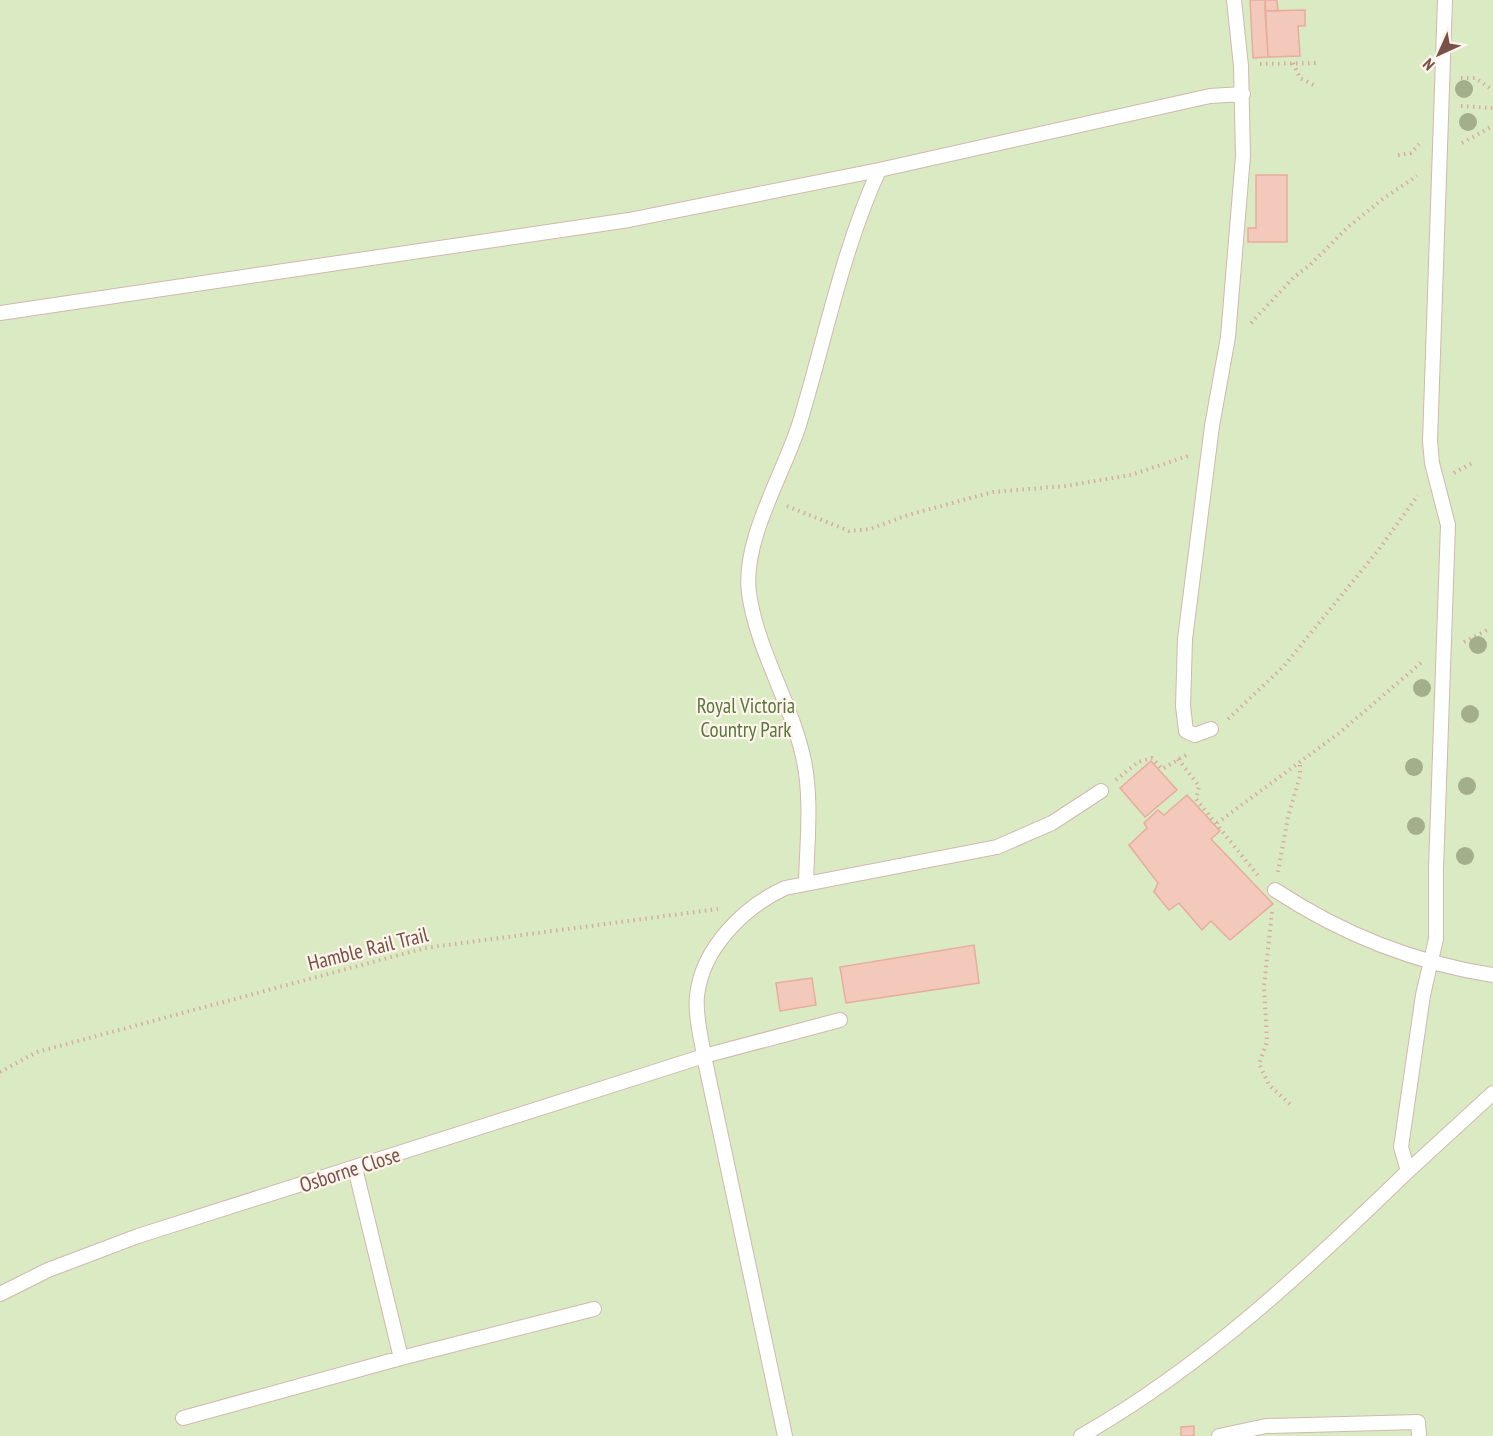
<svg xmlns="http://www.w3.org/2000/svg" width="1493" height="1436" font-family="'PT Sans Narrow',sans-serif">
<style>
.green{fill:#daebc3}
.building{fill:#f3c9bc;stroke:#e7ac9c;stroke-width:1.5}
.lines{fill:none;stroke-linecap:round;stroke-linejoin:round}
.service-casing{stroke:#d1b8ad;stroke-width:16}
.path{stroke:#d9ab9f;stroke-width:4;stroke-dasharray:1.5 4.5;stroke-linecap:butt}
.service{stroke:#fff;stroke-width:14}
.tree{fill:#a3ae8a}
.labels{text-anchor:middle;stroke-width:4.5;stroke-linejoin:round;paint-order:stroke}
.park-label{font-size:21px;fill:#59783e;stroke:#fff5ed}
.street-label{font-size:21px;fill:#775249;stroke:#fff5ed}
</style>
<rect width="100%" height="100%" fill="#fdf0e6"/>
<!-- green -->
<path class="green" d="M0 0H1493V1436H0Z"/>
<!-- building -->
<path class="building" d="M1250 0H1265L1268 57 1253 58Z
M1265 0H1277L1278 11H1265Z
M1305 10V26H1298L1300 56 1268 57 1265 11Z
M1256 175H1287V242H1248V228H1256Z
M1151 761 1177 790 1145 817 1120 788Z
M1187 795 1220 831 1211 839 1273 904 1230 940 1211 921 1202 930 1179 903 1169 910 1154 892 1158 883 1129 845 1147 828 1144 823 1158 810 1164 815Z
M974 945 979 983 846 1003 840 967Z
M812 978 816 1005 780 1011 776 983Z
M1194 1426V1436H1181V1427Z"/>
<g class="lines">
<!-- service casing -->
<g class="service-casing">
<path id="service" d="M0 313 629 220 879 170 1210 96 1243 94
M1211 729 1195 735 1186 731 1183 706 1185 639 1212 426 1228 337 1243 156 1241 66 1234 0
M806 883C807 843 812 800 804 761 792 703 757 651 749 593 742 541 783 475 799 425 825 340 842 251 879 170
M1275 890C1342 934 1414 963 1493 975
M1408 1171 1493 1093
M0 1294 48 1270 138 1236 704 1056 840 1020
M401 1358 594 1309
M183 1418 401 1358 355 1168
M785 1436 704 1056C701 1037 695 1015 697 996 702 948 744 907 785 888L997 847 1052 823 1101 791
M1081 1436C1204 1366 1307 1269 1408 1171L1401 1147 1423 995 1436 939V869L1448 525 1432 463 1430 441 1445 0
M1219 1436 1266 1426 1418 1422 1419 1436"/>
</g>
<!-- path -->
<path class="path" d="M1293 63 1300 78 1314 85
M1260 64 1319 63
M1461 78H1475L1493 90
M1461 106 1493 108
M1462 143 1493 126
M1398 155 1411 153 1419 144
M1251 323 1295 276 1309 266 1348 227 1384 198 1417 176
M1454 473 1472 463
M787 506 849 531 870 529 908 515 993 492 1066 486 1131 475 1188 456
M1464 642 1489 629
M1228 719 1284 666 1380 548 1418 495
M1178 759 1199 786 1196 799 1260 878
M1116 780 1138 762 1152 758 1162 769 1188 754
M1217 823 1338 734 1422 662
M1278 872 1288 817 1300 776V762
M1272 912 1264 986 1267 1042 1259 1064 1269 1085 1292 1106
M0 1072 37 1052 425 948 718 909"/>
<!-- service -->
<use href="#service" class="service"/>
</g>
<!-- trees -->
<g class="tree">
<circle cx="1464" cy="89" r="9"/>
<circle cx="1468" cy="122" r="9"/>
<circle cx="1478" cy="645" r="9"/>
<circle cx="1422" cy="688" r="9"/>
<circle cx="1470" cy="714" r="9"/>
<circle cx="1414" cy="767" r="9"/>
<circle cx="1467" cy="786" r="9"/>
<circle cx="1416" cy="826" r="9"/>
<circle cx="1465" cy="856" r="9"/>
</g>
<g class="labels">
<!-- park labels -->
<g class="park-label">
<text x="746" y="713">Royal Victoria<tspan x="746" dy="24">Country Park</tspan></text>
</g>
<!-- street labels -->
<g class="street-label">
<text transform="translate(368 949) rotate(-14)" y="7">Hamble Rail Trail</text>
<text transform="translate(350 1170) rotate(-18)" y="7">Osborne Close</text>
</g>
</g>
<!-- north arrow -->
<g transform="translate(1439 54) rotate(225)" stroke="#fff5ed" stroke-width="4.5" paint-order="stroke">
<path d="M0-4.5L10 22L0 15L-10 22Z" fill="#775249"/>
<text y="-9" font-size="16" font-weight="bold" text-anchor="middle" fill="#775249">N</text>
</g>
</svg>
